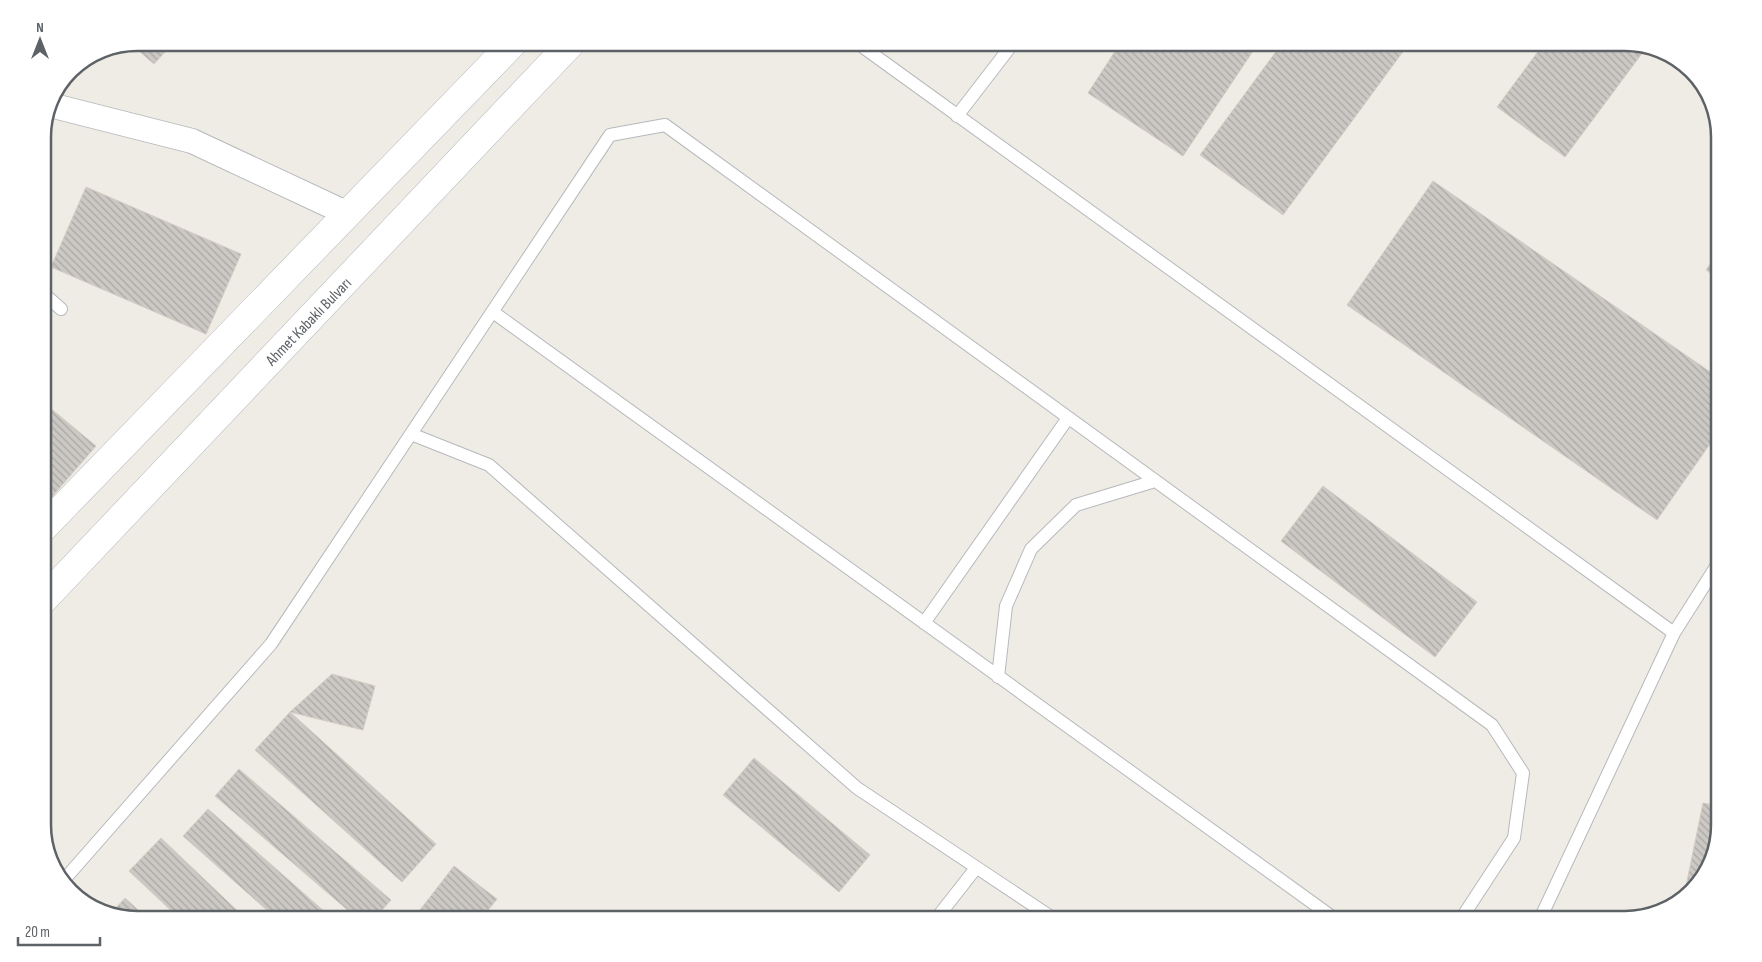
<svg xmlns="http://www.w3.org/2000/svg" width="1762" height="962" font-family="'Sofia Sans Condensed',sans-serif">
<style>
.building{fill:url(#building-back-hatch);stroke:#d4ccc4}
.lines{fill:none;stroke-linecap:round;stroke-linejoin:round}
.lane-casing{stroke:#b6b9bc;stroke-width:14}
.street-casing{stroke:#b6b9bc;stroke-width:26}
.secondary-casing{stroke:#b4b9bd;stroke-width:29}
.lane{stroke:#fff;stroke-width:12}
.street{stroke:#fff;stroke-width:24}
.secondary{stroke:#fff;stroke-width:28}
.labels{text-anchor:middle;stroke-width:4;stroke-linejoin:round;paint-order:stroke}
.street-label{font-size:16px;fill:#5d6266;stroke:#fff}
.rim{fill:none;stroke:#5d6266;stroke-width:2.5}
</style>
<defs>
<pattern id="building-back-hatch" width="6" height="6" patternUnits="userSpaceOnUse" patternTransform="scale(1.25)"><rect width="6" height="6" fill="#ccc9c5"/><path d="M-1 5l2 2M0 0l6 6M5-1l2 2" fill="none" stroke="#a9a7a4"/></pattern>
</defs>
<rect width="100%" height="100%" fill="#efece5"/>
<!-- building -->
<path class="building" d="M137 42H174L154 64 131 44Z
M1121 42H1259L1183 156 1088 93Z
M1283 42H1410L1283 215 1200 155Z
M1545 42H1625L1646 48 1565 157 1497 107Z
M1433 181 1719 378V431L1657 520 1347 305Z
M86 187 241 254 206 334 51 267Z
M1719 251V279L1706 270Z
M43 402 96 446 43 507Z
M1323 486 1477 602 1435 657 1281 541Z
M332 674 375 686 363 730 290 712Z
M290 712 436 844 402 882 255 750Z
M754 758 870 855 839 892 723 795Z
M239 769 391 900 374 919H358L215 796Z
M1703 803 1719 806 1720 825 1710 867 1684 896Z
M208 809 333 919H277L183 836Z
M161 838 246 919H180L129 871Z
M454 866 497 899 481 919H413Z
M125 898 148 919 137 920 111 913Z"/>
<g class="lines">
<!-- lane casing -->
<g class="lane-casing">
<path id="lane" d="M856 42 1674 633
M957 116 1014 42
M43 293 61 309
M493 312 1335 919
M411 434 489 465 857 788 1054 919
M924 623 1068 418
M998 677 1006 606 1031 549 1076 505 1155 481
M63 881 271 644 610 135 665 125 1492 725 1523 773 1514 838 1461 919
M936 919 976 868
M1540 919 1674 633 1719 562"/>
</g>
<!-- street casing -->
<g class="street-casing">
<path id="street" d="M54 106 192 141 348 214"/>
</g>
<!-- secondary casing -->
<g class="secondary-casing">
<path id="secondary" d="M43 528 514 42
M43 600 572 42"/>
</g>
<!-- lane -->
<use href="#lane" class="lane"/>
<!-- street -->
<use href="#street" class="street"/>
<!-- secondary -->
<use href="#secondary" class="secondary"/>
</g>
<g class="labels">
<!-- street labels -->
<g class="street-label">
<text transform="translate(308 321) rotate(-46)" y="6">Ahmet Kabaklı Bulvarı</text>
</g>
</g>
<!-- crop -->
<path d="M0 0H1762V962H0ZM137 51H1625A86 86 0 0 1 1711 137V825A86 86 0 0 1 1625 911H137A86 86 0 0 1 51 825V137A86 86 0 0 1 137 51Z" fill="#fff" fill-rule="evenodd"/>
<path class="rim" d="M137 51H1625A86 86 0 0 1 1711 137V825A86 86 0 0 1 1625 911H137A86 86 0 0 1 51 825V137A86 86 0 0 1 137 51Z"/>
<!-- north arrow -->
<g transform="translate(40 40)" stroke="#ffffff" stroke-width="4" paint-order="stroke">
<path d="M0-4L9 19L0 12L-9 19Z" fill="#5d6266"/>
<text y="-8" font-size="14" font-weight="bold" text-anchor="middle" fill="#5d6266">N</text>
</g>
<!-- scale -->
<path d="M18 937v8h82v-8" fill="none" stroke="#5d6266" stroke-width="2.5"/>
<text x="25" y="937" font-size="15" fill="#5d6266" stroke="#ffffff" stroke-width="4" paint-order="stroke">20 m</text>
</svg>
